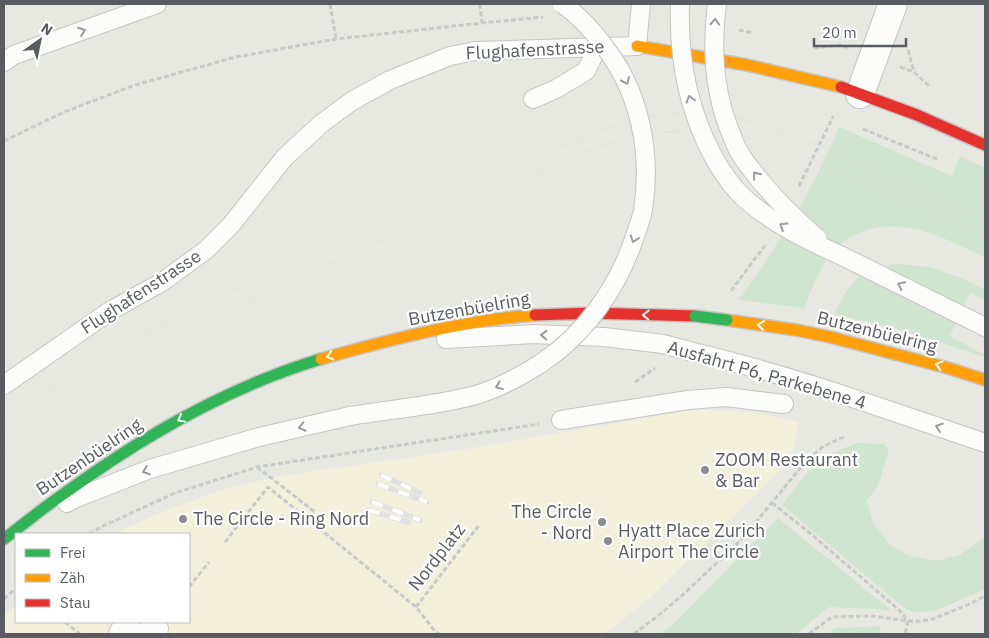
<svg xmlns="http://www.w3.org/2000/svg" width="989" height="638" font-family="'IBM Plex Sans',sans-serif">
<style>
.commercial{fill:#f2f0db}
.green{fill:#d0e5d0}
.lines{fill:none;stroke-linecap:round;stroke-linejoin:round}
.lane-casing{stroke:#c4c5c3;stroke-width:20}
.street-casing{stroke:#c4c5c3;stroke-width:30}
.fast-casing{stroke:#c5c5c4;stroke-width:14}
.slow-casing{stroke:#c5c5c4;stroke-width:14}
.jam-casing{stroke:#c5c5c4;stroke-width:14}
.path{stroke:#c6cac8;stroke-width:3;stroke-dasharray:5 2.5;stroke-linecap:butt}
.lane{stroke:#fcfcfb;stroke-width:18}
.street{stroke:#fcfcfb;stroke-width:28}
.fast{stroke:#30b455;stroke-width:11}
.slow{stroke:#ff9f0a;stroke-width:11}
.jam{stroke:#e5322d;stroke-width:11}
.tram{stroke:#e1e1e0;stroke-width:1}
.rail-casing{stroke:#e1e1e0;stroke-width:5.5}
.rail{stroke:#fff;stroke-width:4;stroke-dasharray:11;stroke-linecap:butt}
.lane-bridge-casing{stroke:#c4c5c3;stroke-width:20;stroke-linecap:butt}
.fast-bridge-casing{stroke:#c5c5c4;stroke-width:14;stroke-linecap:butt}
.lane-bridge{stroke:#fcfcfb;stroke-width:18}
.fast-bridge{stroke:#30b455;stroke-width:11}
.oneway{stroke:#9a9b9e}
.oneway2{stroke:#fff}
.poi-dot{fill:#8a8c8e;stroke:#fff;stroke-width:2}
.labels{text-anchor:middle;stroke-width:4.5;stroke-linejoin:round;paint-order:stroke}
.street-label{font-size:18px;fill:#585b60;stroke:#fff}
.poi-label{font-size:18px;fill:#585b60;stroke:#fff;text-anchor:start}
</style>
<rect width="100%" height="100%" fill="#e8e8e3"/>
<!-- commercial -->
<path class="commercial" d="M700 410 740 411 762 414 799 422 790 461 651 597 616 625 601 634H4V616L16 604V622H189V534H114L154 515 218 491 280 476 467 449 680 412Z"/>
<!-- green -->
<path class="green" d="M839 127 952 176 960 156 985 168V257C946 240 906 215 862 232 849 237 837 245 829 256 818 272 811 291 804 308L739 300C768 259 795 217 818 173 825 158 832 143 839 127Z
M899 264 930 267 959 277 985 289V300L970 293 950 336 985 355V357L901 330 834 314C850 281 860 268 899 264Z
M857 443 883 444 889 449 878 486 867 500 873 523 888 543 907 555 936 561 960 555 985 537V589L938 610 915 613 903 607 782 505 805 475 828 455Z
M778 518 891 610 829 607 796 634H659L671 626Z
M880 626 881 634H828L835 628Z"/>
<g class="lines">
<!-- lane casing -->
<g class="lane-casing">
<path id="lane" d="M4 62 14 55 157 4
M533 99 556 89 586 71 598 46
M842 256 985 327
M446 339 534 334 604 337 663 344
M697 353C795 376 890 411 985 443
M4 385 110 311 162 282 206 250 231 225 285 157 322 123 352 101 390 80 450 56 475 51 637 46 641 4
M561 420 688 400 726 397 784 404
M67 503 76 498 150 469 259 437 350 416"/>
</g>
<!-- street casing -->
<g class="street-casing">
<path id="street" d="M860 94 893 4
M123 634 125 631 130 634
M150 634 154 629"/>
</g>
<!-- fast casing -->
<g class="fast-casing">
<path id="fast" d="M4 539C24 524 44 507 65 493 143 436 228 387 321 359"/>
</g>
<!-- slow casing -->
<g class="slow-casing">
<path id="slow" d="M637 46 747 65 841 87
M727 320 796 330 830 337 948 368 985 380
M321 359C388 340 465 320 535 315"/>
</g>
<!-- jam casing -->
<g class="jam-casing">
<path id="jam" d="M841 87 917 115 985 145
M535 315 593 313 695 316"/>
</g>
<!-- path -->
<path class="path" d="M330 4 336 39
M480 4 482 23
M739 30 752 33
M814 48 841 45 847 48
M908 50 914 72
M900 67 914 72 930 87
M863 129 939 160
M4 141 64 112 135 85 236 57 336 39 482 23 543 17
M799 186 833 117H834
M731 291 766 244
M635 382 655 368
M257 467 315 512 309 520
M772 503 811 534 899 610 908 621 905 634
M89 534 103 526 175 493 257 467 539 424
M225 542 268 487 416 607 435 631 439 634
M189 587 209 562
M4 599 16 588
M416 607 480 524
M65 622 80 634
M634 634 659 615 685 593 742 539 807 460 824 446 844 437
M809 634 832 617 873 616 908 621H921L933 619 967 605 985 596"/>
<!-- lane -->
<use href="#lane" class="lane"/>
<!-- street -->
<use href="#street" class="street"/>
<!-- fast -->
<use href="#fast" class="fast"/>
<!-- slow -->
<use href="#slow" class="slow"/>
<!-- jam -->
<use href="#jam" class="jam"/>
<!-- tram -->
<path class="tram" d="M4 425C34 400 65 376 99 357 162 322 228 293 294 264 380 226 465 189 551 151 589 135 629 117 671 114 740 107 802 138 863 165 904 183 945 201 985 219
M4 454C124 347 275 288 420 224 453 209 486 194 520 180 560 162 604 141 647 135 667 131 692 130 712 132 764 135 810 158 856 178 899 197 942 216 985 235"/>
<!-- rail casing -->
<g class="rail-casing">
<path id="rail" d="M381 475 420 493
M378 484 427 502
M372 502 420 520
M369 510 408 522"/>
</g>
<!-- rail -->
<use href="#rail" class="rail"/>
<!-- lane-bridge casing -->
<g class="lane-bridge-casing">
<path id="lane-bridge" d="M680 4C678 58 688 110 714 158 722 172 732 187 744 198 773 224 807 240 842 256
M717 4C711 49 714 94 732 136 734 141 736 148 740 153 743 159 747 164 751 169 770 194 793 217 817 238
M663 344 697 353
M350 416C392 409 435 406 476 395 499 388 521 376 540 364 585 334 617 289 634 239 637 230 641 220 643 210 652 153 640 92 604 46 592 30 579 15 562 4"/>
</g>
<!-- fast-bridge casing -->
<g class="fast-bridge-casing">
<path id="fast-bridge" d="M695 316 727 320"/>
</g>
<!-- lane-bridge -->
<use href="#lane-bridge" class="lane-bridge"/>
<!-- fast-bridge -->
<use href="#fast-bridge" class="fast-bridge"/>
</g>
<!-- one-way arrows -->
<defs><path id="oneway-chevron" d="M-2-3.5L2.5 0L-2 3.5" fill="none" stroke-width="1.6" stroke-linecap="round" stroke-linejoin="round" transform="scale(1.25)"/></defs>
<g class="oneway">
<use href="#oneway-chevron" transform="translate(715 22) rotate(-87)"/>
<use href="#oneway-chevron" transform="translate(82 31) rotate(-20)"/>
<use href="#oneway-chevron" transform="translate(626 81) rotate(66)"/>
<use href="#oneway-chevron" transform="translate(690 99) rotate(-106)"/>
<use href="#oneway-chevron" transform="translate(756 175) rotate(-128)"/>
<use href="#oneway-chevron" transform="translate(783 226) rotate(-148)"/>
<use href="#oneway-chevron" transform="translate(634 239) rotate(109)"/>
<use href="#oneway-chevron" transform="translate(901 285) rotate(-154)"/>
<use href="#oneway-chevron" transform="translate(544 335) rotate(-178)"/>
<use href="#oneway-chevron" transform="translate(499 386) rotate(158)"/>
<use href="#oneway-chevron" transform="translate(302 427) rotate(168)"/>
<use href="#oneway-chevron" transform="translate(939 427) rotate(-161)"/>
<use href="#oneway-chevron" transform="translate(146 471) rotate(160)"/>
</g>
<g class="oneway2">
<use href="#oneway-chevron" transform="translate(646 315) rotate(-179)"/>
<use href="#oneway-chevron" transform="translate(761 325) rotate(-172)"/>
<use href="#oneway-chevron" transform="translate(330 356) rotate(165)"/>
<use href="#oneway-chevron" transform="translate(939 365) rotate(-165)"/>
<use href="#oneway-chevron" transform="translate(181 419) rotate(151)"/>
</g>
<!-- markers -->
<g class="poi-dot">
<circle cx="705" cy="470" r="5"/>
<circle cx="183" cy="519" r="5"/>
<circle cx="602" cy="522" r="5"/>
<circle cx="608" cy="541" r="5"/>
</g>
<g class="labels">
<!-- street labels -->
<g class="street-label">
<text transform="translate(535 50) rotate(-3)" y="6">Flughafenstrasse</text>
<text transform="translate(141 292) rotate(-33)" y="6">Flughafenstrasse</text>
<text transform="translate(469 309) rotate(-10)" y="6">Butzenbüelring</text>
<text transform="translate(877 332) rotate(14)" y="6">Butzenbüelring</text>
<text transform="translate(767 375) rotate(16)" y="6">Ausfahrt P6, Parkebene 4</text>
<text transform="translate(89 457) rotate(-34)" y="6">Butzenbüelring</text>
<text transform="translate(437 557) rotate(-52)" y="6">Nordplatz</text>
</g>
<!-- poi labels -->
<g class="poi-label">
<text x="715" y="466">ZOOM Restaurant<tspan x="715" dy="21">&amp; Bar</tspan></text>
<text x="592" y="518" text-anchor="end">The Circle<tspan x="592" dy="21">- Nord</tspan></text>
<text x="193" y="525">The Circle - Ring Nord</text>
<text x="618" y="537">Hyatt Place Zurich<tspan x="618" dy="21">Airport The Circle</tspan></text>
</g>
</g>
<!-- border -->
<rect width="989" height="638" fill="none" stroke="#585b60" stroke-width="10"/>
<!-- legend -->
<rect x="15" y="533" width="175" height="90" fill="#ffffff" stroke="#bcbdbf"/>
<rect x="25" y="549" width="25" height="8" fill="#30b455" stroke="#bcbdbf"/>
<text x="60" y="558" font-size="15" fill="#585b60">Frei</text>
<rect x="25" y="574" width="25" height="8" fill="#ff9f0a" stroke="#bcbdbf"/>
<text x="60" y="583" font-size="15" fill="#585b60">Zäh</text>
<rect x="25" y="599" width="25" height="8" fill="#e5322d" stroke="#bcbdbf"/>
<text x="60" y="608" font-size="15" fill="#585b60">Stau</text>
<!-- north arrow -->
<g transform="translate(40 40) rotate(33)" stroke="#ffffff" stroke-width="4" paint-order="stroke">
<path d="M0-4L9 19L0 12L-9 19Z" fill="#585b60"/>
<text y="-8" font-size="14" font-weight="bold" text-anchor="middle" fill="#585b60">N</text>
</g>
<!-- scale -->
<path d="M814 38v8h92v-8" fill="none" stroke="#585b60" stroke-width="2.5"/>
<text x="822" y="38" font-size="15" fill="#585b60" stroke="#ffffff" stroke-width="4" paint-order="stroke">20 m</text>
</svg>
